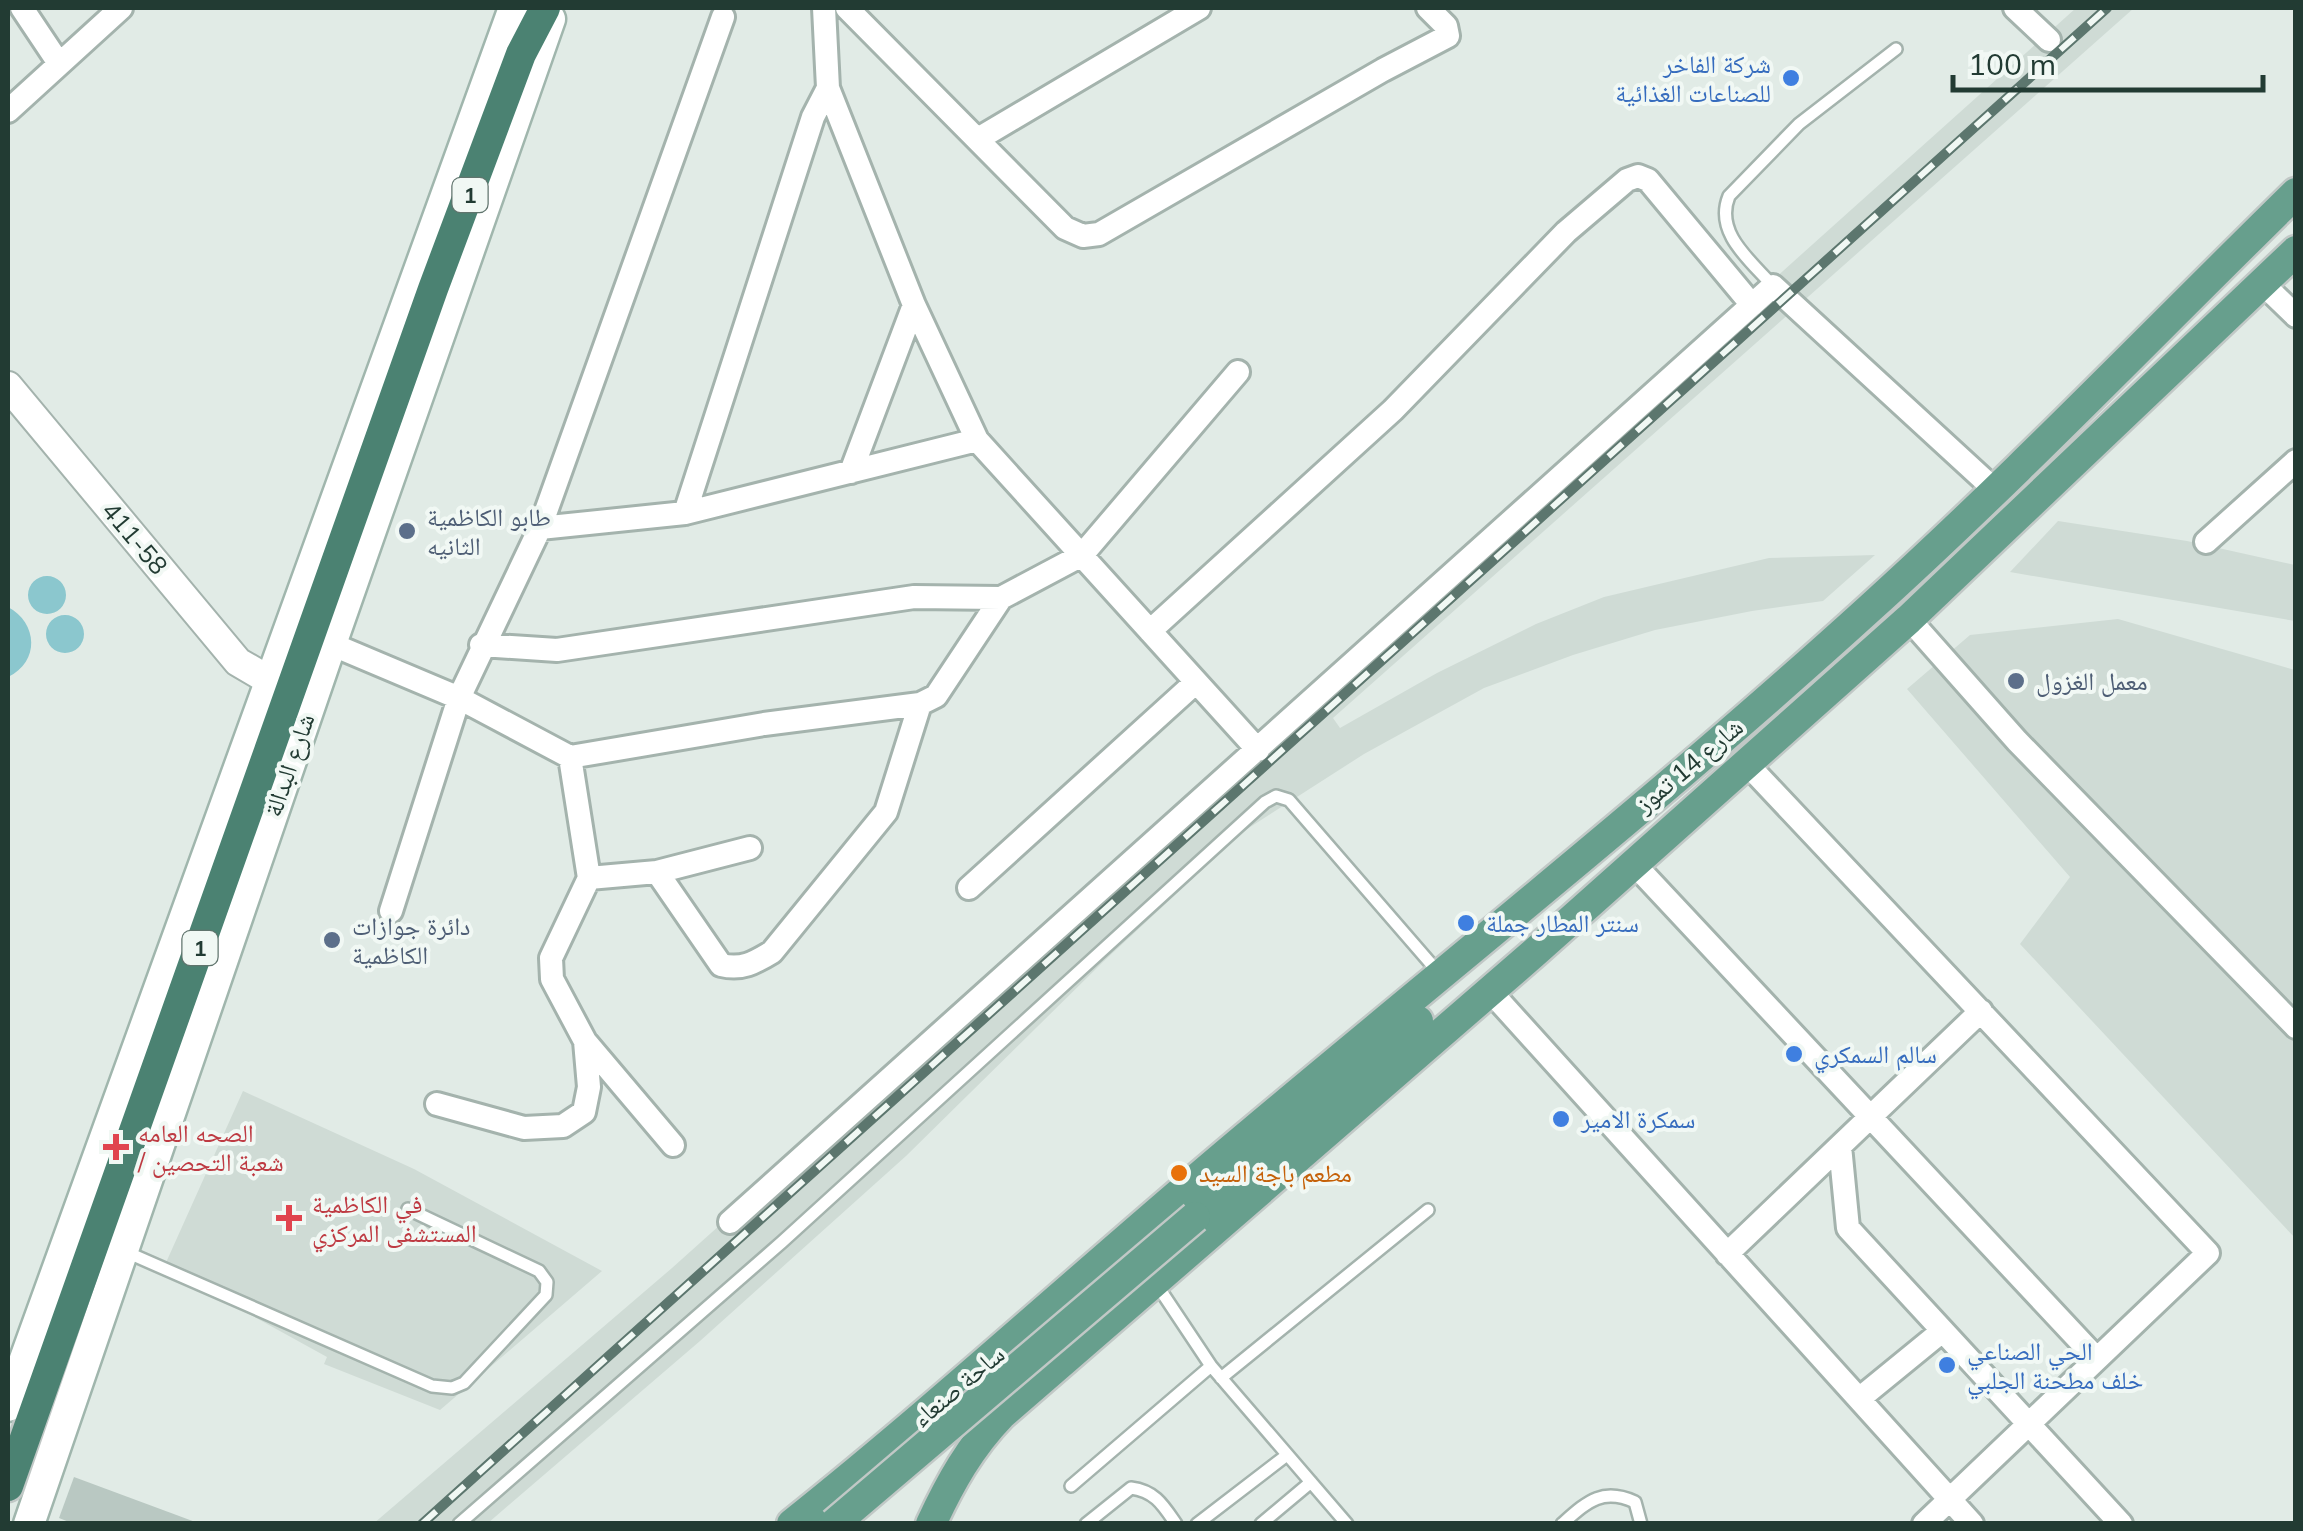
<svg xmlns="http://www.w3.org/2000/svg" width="2303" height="1531" font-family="Mulish,'Noto Naskh Arabic',sans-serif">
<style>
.built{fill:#cfdbd5}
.water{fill:#8bc7ce}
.building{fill:#b9c8c2}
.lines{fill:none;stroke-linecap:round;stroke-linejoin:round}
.service-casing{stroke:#a4b3ad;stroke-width:16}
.minor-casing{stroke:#a4b3ad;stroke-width:28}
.tertiary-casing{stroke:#a4b3ad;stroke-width:32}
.secondary-casing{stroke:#a0b6ad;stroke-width:35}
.primary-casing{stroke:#c1c8c6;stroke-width:35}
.trunk-casing{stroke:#c1c8c6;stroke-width:35}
.service{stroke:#fff;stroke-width:11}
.minor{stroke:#fff;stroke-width:22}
.tertiary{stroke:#fff;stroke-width:28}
.secondary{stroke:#fff;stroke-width:30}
.primary{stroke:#679f8d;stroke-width:30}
.trunk{stroke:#4b8272;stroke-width:30}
.rail-casing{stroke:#5c766e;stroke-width:10}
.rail{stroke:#f1f8f4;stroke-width:6;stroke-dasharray:19;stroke-linecap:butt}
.primary-bridge-casing{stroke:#c1c8c6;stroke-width:35;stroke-linecap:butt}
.primary-bridge{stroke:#679f8d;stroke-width:30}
.shop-dot{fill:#3f7fe0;stroke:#f1f8f4;stroke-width:4}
.service-dot{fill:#5c6f8a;stroke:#f1f8f4;stroke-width:4}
.health-dot{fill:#e0444e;stroke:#f1f8f4;stroke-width:4}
.food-dot{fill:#e8710a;stroke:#f1f8f4;stroke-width:4}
.labels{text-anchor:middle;stroke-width:8;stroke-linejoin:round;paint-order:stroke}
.shield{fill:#f1f8f4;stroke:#60746d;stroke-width:2.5}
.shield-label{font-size:22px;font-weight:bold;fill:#223b33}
.shop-label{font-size:25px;fill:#366cbe;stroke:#f1f8f4;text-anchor:start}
.service-label{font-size:25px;fill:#4e5e75;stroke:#f1f8f4;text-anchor:start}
.street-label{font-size:25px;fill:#223b33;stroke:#f1f8f4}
.health-label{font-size:25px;fill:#be3a42;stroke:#f1f8f4;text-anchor:start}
.food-label{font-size:25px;fill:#c56008;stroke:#f1f8f4;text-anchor:start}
</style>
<rect width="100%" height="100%" fill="#e1ebe6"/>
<!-- built -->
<path class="built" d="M2076 8H2134L1333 718 1340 728 1437 673 1536 624 1604 597 1769 558 1875 555 1823 601 1752 611 1655 630 1573 655 1484 688 1364 754 1244 831 1104 961 906 1156 700 1341 488 1523 373 1524 672 1268Z
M2058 521 2187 541 2295 565V621L2010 572Z
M2118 619 2295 670V1238L2020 944 2070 877 1907 689 1970 635Z
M243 1091 414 1169 602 1271 440 1410 324 1364 327 1357 164 1267Z"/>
<!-- water -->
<path class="water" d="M28 595a19 19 0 1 1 38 0a19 19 0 1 1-38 0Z
M8 607C38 623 40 662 8 677Z
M46 634a19 19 0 1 1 38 0a19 19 0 1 1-38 0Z"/>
<!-- building -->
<path class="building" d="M74 1477 198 1523V1524H74L59 1518Z"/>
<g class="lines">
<!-- service casing -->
<g class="service-casing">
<path id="service" d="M1773 286C1750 260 1714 233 1729 196L1799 124 1896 49
M124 1251 432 1386 452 1388 464 1383 546 1295 547 1282 539 1271 408 1209
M1157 1285 1211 1366 1347 1524
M1221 1378 1428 1210
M1071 1486 1211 1366
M459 1524 782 1242 1265 802 1276 796 1289 800 1438 972
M1086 1524 1131 1488C1155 1491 1163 1505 1176 1524
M1197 1524 1287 1455
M1261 1524 1311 1482
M1562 1524C1587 1502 1602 1487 1635 1502L1641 1524"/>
</g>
<!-- minor casing -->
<g class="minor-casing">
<path id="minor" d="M22 8 58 62
M824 8 828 88 914 305 977 440 1258 750
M847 8 1065 228 1083 236 1099 234 1383 70 1448 36 1446 26 1428 8
M2015 8 2049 40
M8 111 121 8
M978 139 1199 8
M2263 284 2296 316
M851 472 914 305
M685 513 813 117 828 88
M540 528 685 513 977 440
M2206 542 2296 461
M1909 619 2017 741 2296 1027
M1150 631 1393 410 1566 232 1627 180 1638 176 1648 180 1752 305
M331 644 459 698 570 757 764 724 920 704 936 696 1001 598
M481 645 557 650 914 597 1001 598 1082 555 1238 372
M1747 764 2208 1253 1924 1524
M1634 864 2096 1358
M657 872 721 965C742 970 754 963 772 952L886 812 920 704
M589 878 657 872 750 848
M969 888 1196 682
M391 911 459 698 540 528 723 17
M1490 991 1972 1524
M585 1041 673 1145
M437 1104 524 1128 563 1126 584 1112 589 1087 585 1041 552 979 551 958 589 878 570 757
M1840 1146 1848 1228 2121 1524
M730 1222 1773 286 1995 490
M1727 1254 1981 1011
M1859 1399 1941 1332"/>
</g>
<!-- tertiary casing -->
<g class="tertiary-casing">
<path id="tertiary" d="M8 386 238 662 269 680"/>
</g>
<!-- secondary casing -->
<g class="secondary-casing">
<path id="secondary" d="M8 1406 514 8
M29 1524 331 644 550 19"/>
</g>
<!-- primary casing -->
<g class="primary-casing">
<path id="primary" d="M1195 1217 1418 1021
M792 1524C950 1398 1098 1260 1253 1131 1459 958 1670 790 1869 609 2016 476 2154 332 2296 193
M931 1524C950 1483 970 1447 1001 1415L1535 952 1909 619 2296 251"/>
</g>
<!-- trunk casing -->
<g class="trunk-casing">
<path id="trunk" d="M8 1486 433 289 521 54 545 8"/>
</g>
<!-- service -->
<use href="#service" class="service"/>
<!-- minor -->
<use href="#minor" class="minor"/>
<!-- tertiary -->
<use href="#tertiary" class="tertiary"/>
<!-- secondary -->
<use href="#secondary" class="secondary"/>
<!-- primary -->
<use href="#primary" class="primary"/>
<!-- trunk -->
<use href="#trunk" class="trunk"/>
<!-- rail casing -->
<g class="rail-casing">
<path id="rail" d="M422 1524 2107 8"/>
</g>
<!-- rail -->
<use href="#rail" class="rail"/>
<!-- primary-bridge casing -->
<g class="primary-bridge-casing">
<path id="primary-bridge" d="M834 1524 1195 1217"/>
</g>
<!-- primary-bridge -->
<use href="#primary-bridge" class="primary-bridge"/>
</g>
<!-- markers -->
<g class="shop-dot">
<circle cx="1791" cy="78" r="10"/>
<circle cx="1466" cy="923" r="10"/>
<circle cx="1794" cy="1054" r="10"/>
<circle cx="1561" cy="1119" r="10"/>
<circle cx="1947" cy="1365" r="10"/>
</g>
<g class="service-dot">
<circle cx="407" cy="531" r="10"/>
<circle cx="2016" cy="681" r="10"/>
<circle cx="332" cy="940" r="10"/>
</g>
<g class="health-dot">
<path d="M111 1132h10v10h10v10h-10v10h-10v-10h-10v-10h10z"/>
<path d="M284 1203h10v10h10v10h-10v10h-10v-10h-10v-10h10z"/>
</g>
<circle class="food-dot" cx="1179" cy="1173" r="10"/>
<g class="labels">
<!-- shield labels -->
<g class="shield">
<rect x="452.5" y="178" width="35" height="34" rx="8"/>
<rect x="182.5" y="931" width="35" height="34" rx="8"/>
</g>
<g class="shield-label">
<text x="470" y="203">1</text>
<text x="200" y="956">1</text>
</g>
<!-- shop labels -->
<g class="shop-label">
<text x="1771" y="73" text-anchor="end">شركة الفاخر<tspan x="1771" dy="29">للصناعات الغذائية</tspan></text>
<text x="1486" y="932">سنتر المطار جملة</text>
<text x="1814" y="1063">سالم السمكري</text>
<text x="1581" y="1128">سمكرة الامير</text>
<text x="1967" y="1360">الحي الصناعي<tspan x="1967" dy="29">خلف مطحنة الجلبي</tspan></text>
</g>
<!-- service labels -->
<g class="service-label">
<text x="427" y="526">طابو الكاظمية<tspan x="427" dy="29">الثانيه</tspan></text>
<text x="2036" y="690">معمل الغزول</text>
<text x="352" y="935">دائرة جوازات<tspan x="352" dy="29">الكاظمية</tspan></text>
</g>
<!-- street labels -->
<g class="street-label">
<text transform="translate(135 538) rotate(50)" y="9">411-58</text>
<text transform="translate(289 765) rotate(-71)" y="9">شارع البدالة</text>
<text transform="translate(1689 765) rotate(-40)" y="9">شارع 14 تموز</text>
<text transform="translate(958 1386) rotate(-40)" y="9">ساحة صنعاء</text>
</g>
<!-- health labels -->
<g class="health-label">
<text x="138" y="1142">الصحه العامه<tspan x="138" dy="29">/ شعبة التحصين</tspan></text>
<text x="312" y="1213">في الكاظمية<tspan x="312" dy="29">المستشفى المركزي</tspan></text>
</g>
<!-- food labels -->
<g class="food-label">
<text x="1199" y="1182">مطعم باجة السيد</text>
</g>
</g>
<!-- border -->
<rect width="2303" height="1531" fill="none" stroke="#223b33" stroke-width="20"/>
<!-- scale -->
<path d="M1953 75v15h310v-15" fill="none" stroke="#223b33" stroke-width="5"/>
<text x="1968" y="75" font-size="30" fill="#223b33" stroke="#f1f8f4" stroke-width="8" paint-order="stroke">100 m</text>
</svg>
